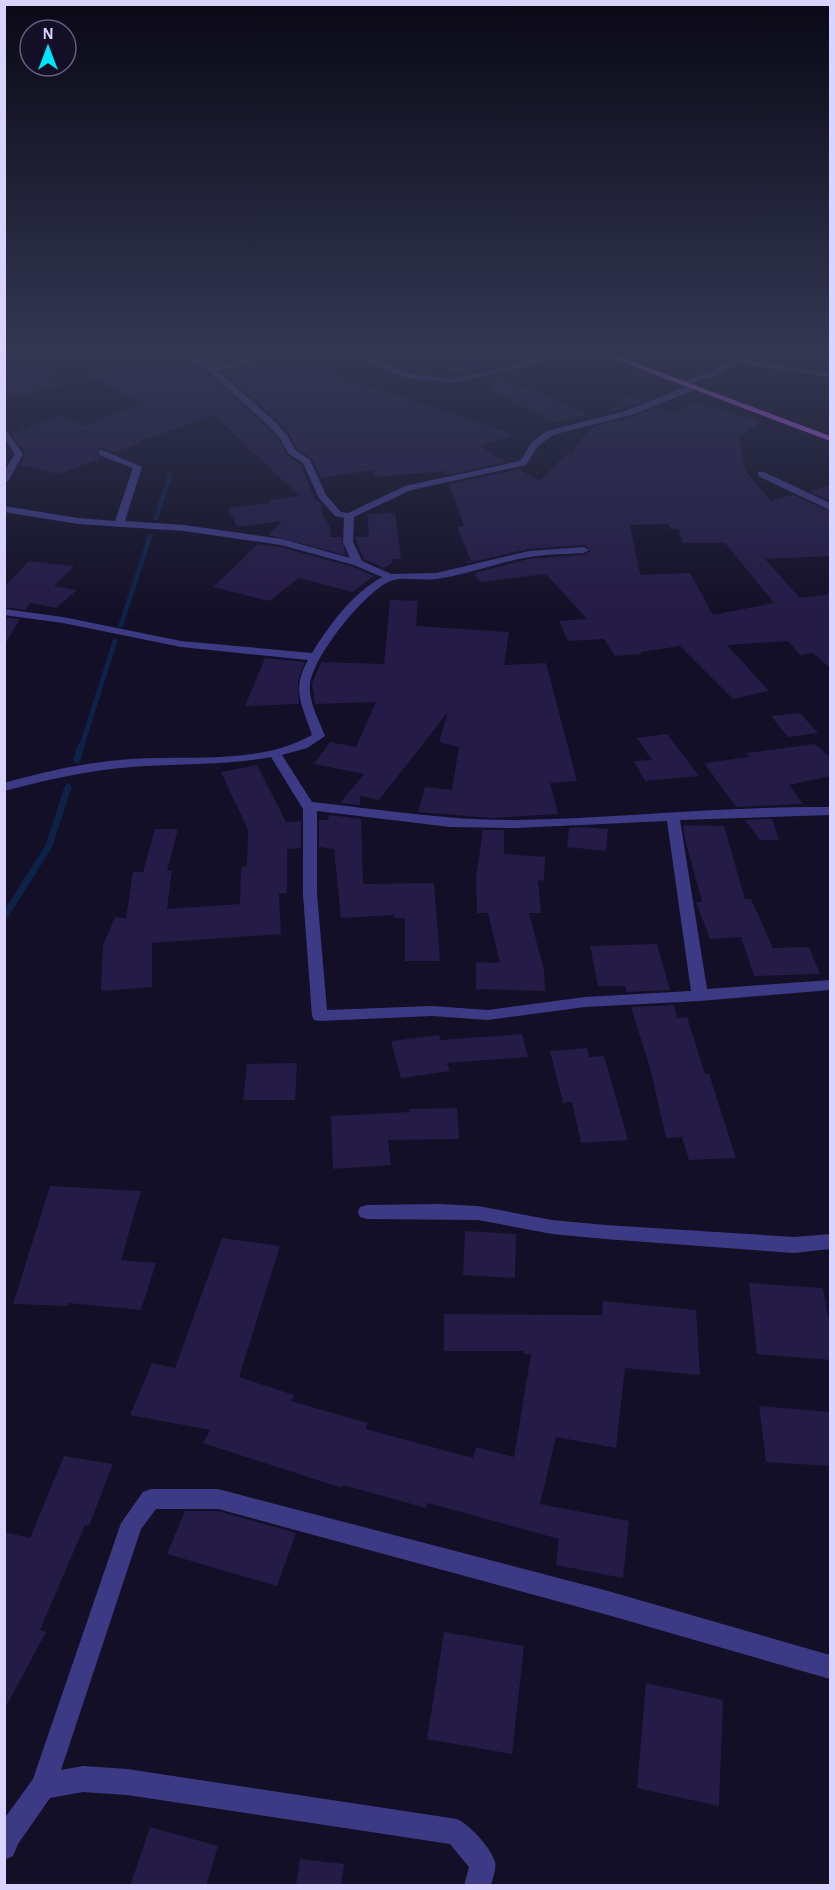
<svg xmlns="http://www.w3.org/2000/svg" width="835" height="1890" font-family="'Alegreya Sans',sans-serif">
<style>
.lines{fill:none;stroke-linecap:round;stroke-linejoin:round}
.stream-far2{stroke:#0c2248;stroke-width:4.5}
.stream-far1{stroke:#0c2248;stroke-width:5}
.stream{stroke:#0c2248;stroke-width:7}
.building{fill:#241b47;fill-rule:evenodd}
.minor{fill:#3d3a85;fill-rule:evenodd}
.major{fill:#c25bff;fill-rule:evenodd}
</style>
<rect width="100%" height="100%" fill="#130f26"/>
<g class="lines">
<!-- stream-far2 -->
<path class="stream-far2" d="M156 518 170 475"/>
<!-- stream-far1 -->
<path class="stream-far1" d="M121 625 150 536
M81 748 115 641"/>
<!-- stream -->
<path class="stream" d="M77 760 81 746
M4 917 49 846 68 787"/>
</g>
<!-- building -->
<path class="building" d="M4 352H23L29 364 39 362 61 386 4 398Z
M220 352H277L213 365 199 357Z
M299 352H307L339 373 334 374 514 435 480 446 506 462 446 475 445 471 375 477 374 470 321 478 312 459 297 448 289 433 277 420 223 372 294 356Z
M412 352H503L504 360 453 372Z
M186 360 208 374 267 428 278 439 287 455 301 465 314 498 321 503 322 514 330 527 331 537H341L346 555 268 535 282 521 237 527 228 508 270 503 269 500 299 496 214 415 137 442 140 443 114 453 103 448 98 449 97 455 101 458 59 474 20 465 25 453 11 434 60 416 86 426 140 403 85 374 142 361 154 368Z
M496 375 588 414 555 423 489 390Z
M626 394 644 401 607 413Z
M696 403 761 421 739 438 745 470 771 501 793 495 831 512V556L765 559 800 598 831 594V669L813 653 800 655 788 641 727 645 769 691 733 699 680 646 641 652 642 654 615 656 604 639 568 641 559 621 587 619 546 574 480 582 474 573 529 559 584 555 591 551 585 545 528 549 467 563 466 561H471L457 527 464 526 449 484 519 469 540 481 568 453 572 454 577 444 593 427 632 417 658 407 674 414ZM668 524 671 529H678L683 543H725L774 603 713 615 690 573 640 575 630 525Z
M831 485V501L809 491Z
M395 513 401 559H392L393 562 384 568 364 559 355 537H369L367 514Z
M258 544 281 547 353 567 374 576 352 592 299 578 269 601 213 587Z
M29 561 74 566 54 586 77 590 56 608 30 603 26 610 4 607V587Z
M390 600 418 601 416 626 509 632 504 665 546 663 577 781 550 783 558 814 491 818 418 812 425 787 452 790 459 747 439 742 448 712 379 800 360 796V805L340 803 364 774 314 764 330 742 356 747 376 702 315 704 312 684 321 662 384 664Z
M4 617 20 619 4 646Z
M265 658 305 662 298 680 299 704 245 706Z
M800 713 818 733 788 737 771 716Z
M667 734 699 776 645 781 634 761 652 760 637 738Z
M815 744 831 758V776L789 785 803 804 736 807 704 763 749 757 746 753Z
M257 765 286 822 301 821V848L287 849V893L279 894 281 934 152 943V987L101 991 103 945 115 917 126 918 133 872H143L155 829H178L167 871H172L167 909 240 904 241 867 247 866 248 830 221 772Z
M330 815 361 819 363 884 434 883 440 961H405V918H394V915L341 918 334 849 319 847V820H327Z
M772 819 779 840H760L745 820Z
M685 825 724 826 745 899H751L773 948 809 947 820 974 754 976 741 937 710 939 696 902H702L685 839 683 827Z
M582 827 608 829 606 851 567 847 569 828Z
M483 830H504V854L545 857 544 881 538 880 541 913H529L544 970 545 991 476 989V962L500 963 488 913H477L476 877Z
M657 944 670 990 627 992 625 986H598L590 946Z
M674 1005 677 1018 687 1017 705 1074H709L736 1158 689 1160 682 1137 666 1138 651 1072 631 1007Z
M522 1034 528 1057 447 1063 450 1071 401 1078 391 1041 439 1035 440 1040Z
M587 1048 589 1057 604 1056 628 1140 581 1143 572 1102 563 1103 550 1051Z
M297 1063 295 1100H243L247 1064Z
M457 1108 459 1139 388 1140 391 1165 333 1169 331 1116 410 1112 409 1109Z
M50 1186 141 1191 121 1260 156 1263 141 1310 68 1303V1306L13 1304Z
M465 1231 516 1234 515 1278 463 1275Z
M222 1238 280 1246 239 1377 294 1395 291 1401 368 1423 366 1429 473 1458 476 1447 514 1457 531 1354H524V1351H444V1314L602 1315 603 1301 696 1310 700 1375 625 1368 616 1448 556 1437 540 1504 629 1521 623 1578 556 1565 559 1539 428 1503 426 1508 343 1485 342 1488 203 1443 210 1430 130 1415 152 1363 175 1368Z
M749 1283 823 1288 831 1332V1360L757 1354Z
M759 1406 831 1412V1466L766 1462Z
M64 1456 113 1464 89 1526 85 1525 40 1630 46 1632 4 1710V1532L30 1538Z
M185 1511H218L296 1533 277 1586 167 1554Z
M444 1632 524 1646 512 1754 427 1739Z
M646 1683 723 1700 719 1806 637 1788Z
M150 1827 218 1846 206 1886H130Z
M300 1859 344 1864 341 1886H296Z"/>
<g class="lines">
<!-- minor -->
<path class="minor" d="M179 352H187L213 367 286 352H297L294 354 218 371 275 422 287 435 295 450 310 460 326 495 341 512 348 513 405 486 520 461 532 442 547 431 625 411 691 385H697V389L631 415 553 435 538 446 526 465 411 490 354 517 353 542 362 561 391 574 436 573 529 551 584 547 589 550 584 553C566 554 547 554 529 557 498 562 467 575 435 579 422 581 403 576 390 581 364 593 314 655 310 684 308 701 319 720 325 736L307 748 282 755 312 802C380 809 448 821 516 820 621 818 726 806 830 807V815L680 820 707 989 830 980V990L700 1001 585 1007 488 1020 432 1016 320 1021 314 1020 312 1016 303 894V809L271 757C225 766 178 763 132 767 89 770 47 780 4 791V783C46 771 88 762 131 759 190 755 259 765 312 735 302 704 291 690 308 660L181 647 63 623 4 615V609L63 617 181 641 312 653C330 624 352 594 382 577L354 565 281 545 184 531 78 524 4 512V506L78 518 115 521 133 468 99 455V451L102 450 142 467 125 521 184 525 282 539 350 558 343 542 344 518 335 516 319 498 303 463 288 453 280 438 269 426 209 372ZM317 811 450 827 516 828 667 821 691 991 585 997 488 1010 432 1006 327 1010 317 894Z
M340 352H350L413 374 453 379 572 352H584L453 383 408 378Z
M727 352H733L738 359 830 373V377L736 363 715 376 683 386V382L709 372 731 360Z
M4 427 23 454 9 480 4 483V471L15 454 4 437Z
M758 472H764L830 503V510L766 480 758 476Z
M439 1204 478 1206 552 1220 605 1225 794 1237 830 1234V1249L794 1253 605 1239 552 1234 478 1220 367 1219 360 1217 358 1212 360 1207 367 1205Z
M151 1489H218L608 1591 830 1655V1679L608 1615 218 1509H156L141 1529 61 1770 83 1766 127 1769 457 1819C469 1824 492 1849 495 1862 497 1869 492 1879 491 1886H464L469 1867 450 1844 127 1795 83 1792 50 1798 18 1844 13 1856 4 1860V1819L33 1779 121 1523 143 1492Z"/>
<!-- major -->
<path class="major" d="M596 352H606L830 436V441Z"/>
</g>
<!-- sky -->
<linearGradient id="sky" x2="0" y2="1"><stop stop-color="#0a0815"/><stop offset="0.57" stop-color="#333752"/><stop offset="1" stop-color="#333752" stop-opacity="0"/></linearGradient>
<rect width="835" height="616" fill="url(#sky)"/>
<!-- border -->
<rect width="835" height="1890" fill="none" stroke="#d9d4ff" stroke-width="12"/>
<!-- north arrow -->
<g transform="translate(48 48)"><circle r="28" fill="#130f26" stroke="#625e7d" stroke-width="1.5"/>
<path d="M0-4.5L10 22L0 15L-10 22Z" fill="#00e5ff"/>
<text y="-9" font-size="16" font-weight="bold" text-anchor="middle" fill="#d9d4ff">N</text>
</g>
</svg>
